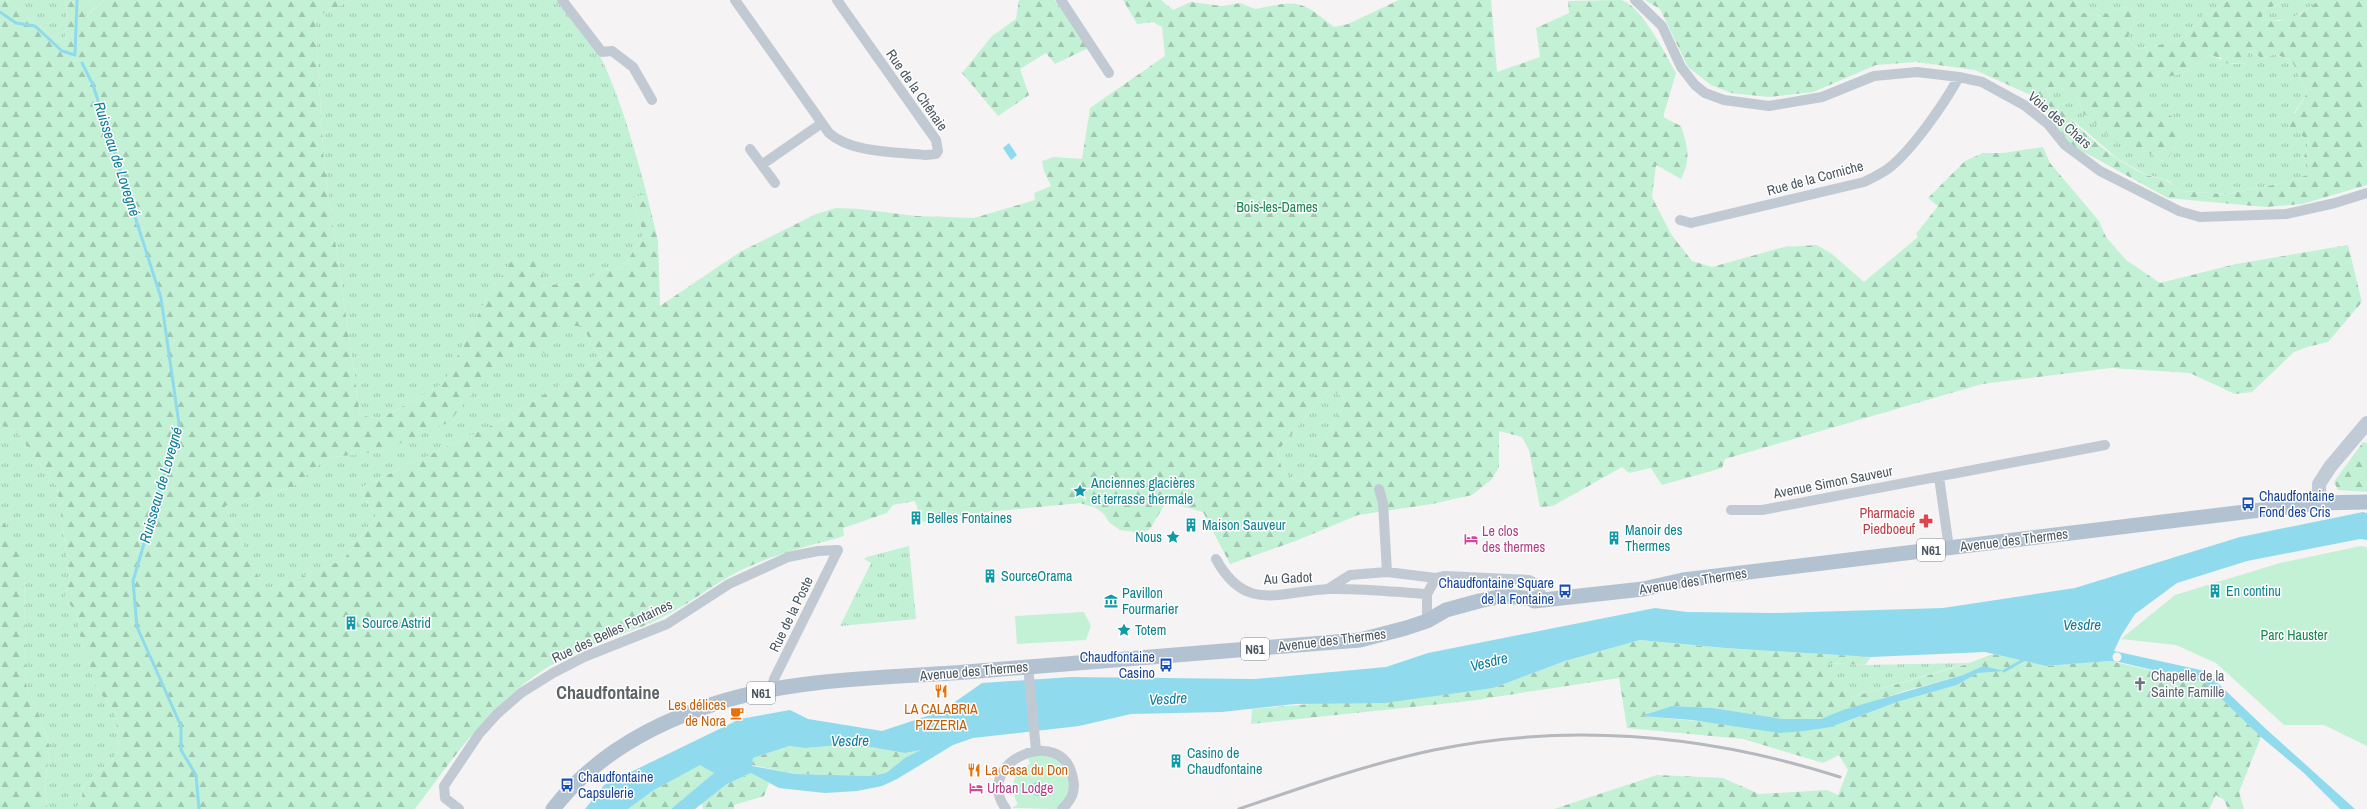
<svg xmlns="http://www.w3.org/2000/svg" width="2367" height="809" font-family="'Archivo Narrow',sans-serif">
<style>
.grass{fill:url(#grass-tufts)}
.forest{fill:url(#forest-firs);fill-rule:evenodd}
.park{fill:#c3f1d5}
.water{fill:#90daee;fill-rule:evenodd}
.pier{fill:#f5f3f3}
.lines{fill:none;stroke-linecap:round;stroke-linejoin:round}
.stream{stroke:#90daee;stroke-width:3}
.street{stroke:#c1cad2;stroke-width:10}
.secondary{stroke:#c1cbd6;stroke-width:14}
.primary{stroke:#b3c2d1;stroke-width:15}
.rail{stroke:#b5b8bd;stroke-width:3}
.labels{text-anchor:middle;stroke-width:3;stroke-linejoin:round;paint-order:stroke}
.shield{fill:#fff;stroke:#808990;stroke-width:1}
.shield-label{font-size:13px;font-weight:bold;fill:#4a5661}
.street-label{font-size:14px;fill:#4a5661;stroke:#fff}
.park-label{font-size:14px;fill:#17864f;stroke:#fff}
.culture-label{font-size:14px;fill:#0d838f;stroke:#fff;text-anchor:start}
.transit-label{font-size:14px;fill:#164399;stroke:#fff;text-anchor:start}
.health-label{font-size:14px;fill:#be3a42;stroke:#fff;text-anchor:end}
.hotel-label{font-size:14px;fill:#b23c85;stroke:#fff;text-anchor:start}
.worship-label{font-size:14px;fill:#5b616d;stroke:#fff;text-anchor:start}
.food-label{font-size:14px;fill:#c56008;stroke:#fff;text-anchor:end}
.water-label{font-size:15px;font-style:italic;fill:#0c7c9b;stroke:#fff}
.district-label{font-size:18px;font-weight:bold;fill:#5f6368;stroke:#fff}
</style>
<defs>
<pattern id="grass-tufts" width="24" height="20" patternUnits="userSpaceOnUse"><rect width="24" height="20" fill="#c3f1d5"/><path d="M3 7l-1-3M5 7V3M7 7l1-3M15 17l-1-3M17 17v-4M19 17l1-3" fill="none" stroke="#a0c6b0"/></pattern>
<pattern id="forest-firs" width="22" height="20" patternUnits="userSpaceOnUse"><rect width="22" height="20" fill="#c3f1d5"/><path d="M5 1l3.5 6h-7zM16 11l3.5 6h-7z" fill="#a0c6b0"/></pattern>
</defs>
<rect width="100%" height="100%" fill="#f5f3f3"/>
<!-- grass -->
<path class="grass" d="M7 0H67L65 46Z
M86 0H103L85 17Z
M352 0H557C573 20 593 41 604 64 622 104 636 153 647 195L630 197 644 234 623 268 603 270 584 282 539 286 514 257 484 303 444 383 380 419 360 415 324 162 315 17Z
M2076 0H2228L2210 13 2203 15C2189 42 2165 44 2137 49L2127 39 2137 12 2125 7 2099 16 2078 12Z
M2286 0H2319C2297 17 2289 23 2261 19L2262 10 2285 2Z
M2254 50 2261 59 2274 54 2292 61 2307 93 2294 113 2309 141 2304 157 2312 174 2278 184 2226 194 2180 191 2169 181 2143 173 2118 159 2061 110 2046 89 2057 87 2078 98 2082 112 2097 125 2134 150H2144L2169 165V157L2181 136 2147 100 2145 82 2180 74 2192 68 2209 55 2233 64H2245L2247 53Z
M557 325 582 326 601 359 505 419 360 488 376 517 343 560 265 591 225 506 293 487 327 458 383 451 495 366 521 339Z
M1329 388 1347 400 1300 482 1283 472 1277 452Z
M0 424 18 433 57 487 70 579 65 596 77 616 80 635 96 688 115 711 119 748 114 758 84 785 81 802 75 809H47L45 782 50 748 41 719 26 685 24 568 4 522 0 520Z
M909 546 916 619 840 626 871 563 864 559 867 557Z
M1827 663 1865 665 1969 663 1852 697Z"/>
<!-- forest -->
<path class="forest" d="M0 0H7L65 46 67 0H86V17L103 0H352L315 17 324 162 360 415 380 419 444 383 484 303 514 257 548 259 539 286 584 282 603 270 623 268 644 234 630 197 647 195 658 241 660 306 740 252 816 214 836 208 859 209 916 216 974 218 1035 200 1034 193 1051 186 1044 171 1042 161 1054 157 1082 159 1090 108 1165 56 1162 27 1153 22 1137 24 1123 0H1161L1173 10 1191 2 1222 6 1240 3 1255 9C1299 0 1300 0 1334 27L1348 24 1399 0H1491L1497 72 1540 57 1536 28 1569 13 1568 1C1582 1 1607 0 1621 0 1641 5 1666 55 1676 73L1663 117 1681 126C1688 148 1691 158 1681 179L1656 165 1652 197 1671 234 1692 261 1712 267 1784 247 1817 245 1832 254 1864 282 1918 237 1916 234 1938 206 1928 198 1965 161 1983 153H2003L2043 147 2050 163 2099 221 2106 237 2126 260 2160 283 2236 264 2348 245 2362 302 2328 342 2307 347 2294 352 2252 392 2235 394 2190 373 2111 368 1982 384 1725 459 1722 468 1662 485 1651 468 1629 473 1622 467 1553 506 1540 507 1529 450 1522 437 1499 431V467L1492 479 1472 495 1432 504 1358 515 1298 540 1230 564 1203 512 1166 502 1150 529 1142 533 1120 530 1109 522 1104 514 1096 508 1080 503 946 516 922 522 915 501 893 505 887 513 843 528 844 536C806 547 765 556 730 576 707 589 687 605 663 617 636 631 606 638 578 651 502 686 463 745 415 809H75L81 802 84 785 114 758 119 748 115 711 96 688 80 635 77 616 65 596 70 579 57 487 18 433 0 424ZM557 326H582L601 359 505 419 360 488 376 517 343 560 265 591 225 506 293 487 327 458 383 451 449 422 495 366 521 339 530 352 544 353ZM1329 388 1347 400 1300 482 1283 472 1277 452Z
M1019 0H1055L1088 48 1055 64 1046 53 1020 69 1029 95 998 116 962 73 992 36 1016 19Z
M1645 0H2076L2078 12 2099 16 2125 7 2137 12 2127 39 2137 49C2165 44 2189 42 2203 15L2210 13 2228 0H2286L2285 2 2262 10V19L2280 21 2301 14 2319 0H2367V185L2302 204 2265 207 2168 198 2071 145 2035 97 1975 70 1916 62 1876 65 1813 92 1769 97 1731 93 1711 85 1688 67 1660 9ZM2254 50 2261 59 2275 54 2292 61 2307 93 2288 125 2309 141 2304 157 2311 174 2278 184 2226 194 2180 191C2164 175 2160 181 2142 173 2106 156 2069 121 2046 89L2057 87 2078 98 2082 112 2117 142 2134 150H2144L2169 165V157L2181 136 2177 120 2147 100 2146 82 2180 74 2192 68 2209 55 2221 58 2224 63 2246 64 2247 53Z
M2363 442 2367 443V492L2338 490 2334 482Z
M0 520 4 522 19 551 24 568 26 685 41 719 50 748 45 782 47 809H0Z
M1640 640 1725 648 1871 657 1865 665 1828 663 1852 697 1964 665 1993 654 2046 666 2110 661 2204 682 2261 737 2239 792 2244 809H2228L2224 800 2216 795 2209 809H1554L1657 775 1723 778 1759 794 1827 790 1838 795 1848 770 1839 755 1823 763 1743 739 1627 728 1619 678 1469 701 1251 724 1252 709 1493 688 1565 661ZM1983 666 1985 672 1978 673 1957 685 1897 702 1831 727 1729 724 1642 716 1672 706 1713 708 1783 719H1821L1905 691 1963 675Z
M853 744 905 753 922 750 906 757 886 773 870 776 795 774 752 765 753 758 789 746 805 748Z
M700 764 714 773 671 809H628L654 790Z
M751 773 769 783 764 796 734 805V809H703L702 803 727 784Z"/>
<!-- park -->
<path class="park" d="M2361 546 2367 547V746L2324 725H2284L2216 663 2176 645 2121 639 2175 595 2280 563Z
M1084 612 1091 626 1086 640 1017 644 1015 616Z
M1027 755H1049L1066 767 1071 789 1062 805 1056 809 1012 808 1018 804C1008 788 1013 772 1030 764Z"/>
<!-- water -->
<path class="water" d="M1009 143 1017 155 1011 160 1003 148Z
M2363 512 2367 513V540L2360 539 2247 561 2177 583 2135 614 2121 636 2114 651 2205 671 2266 729 2355 809H2340L2304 773 2261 737 2204 682 2119 662 2110 661 2046 666 1985 652 1871 657 1725 648 1640 640 1565 661 1493 688 1385 703 1295 704 1222 712 1131 714 1079 726 973 738 953 745 897 779 882 786 857 791 825 793 779 788 751 773 727 784 695 809H671L714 773 700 765 654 790 628 809H585L604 785 740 719 790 710 808 719 882 731 942 711 982 683 1071 677 1255 679 1386 667 1428 653 1655 608 1687 612 1774 613 1943 608 2075 588 2240 537ZM853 744 905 753 921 750 906 757 886 773 870 776 795 774 752 766 753 758 789 746 805 748Z
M1983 666 2004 671 1978 673 1957 685 1897 702 1831 727 1804 731 1780 733 1692 720 1641 716 1672 706 1713 708 1783 719H1821L1843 710 1963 675Z
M1031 789a7 7 0 1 1 14 0a7 7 0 1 1-14 0Z"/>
<!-- pier -->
<path class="pier" d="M2112.5 657a4.5 4.5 0 1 1 9 0a4.5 4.5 0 1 1-9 0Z"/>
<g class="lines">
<!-- stream -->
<path class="stream" d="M0 12 16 23 35 26 62 51 75 55 77 0
M82 63 93 85 161 298 179 424 133 581 137 627 181 726V750L196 775 199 809
M2004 671 2025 659"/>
<!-- street -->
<path class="street" d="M562 0 602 52 612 51 633 67 652 100
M735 0 829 133C851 153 896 152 925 155L936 154 938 151 936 140 837 0
M1061 0 1109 73
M1635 0 1662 26 1681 67 1695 85 1705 93 1724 100 1769 106 1822 97 1874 76 1917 72 1959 77 1982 82 2024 105 2048 124 2065 145 2100 171 2179 211 2200 217 2286 214 2335 203 2367 193
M750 149 775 183
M763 164 822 123
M1680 220 1691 223 1864 182C1872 178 1881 174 1889 168 1913 149 1944 104 1959 77
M1939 477 1949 548
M1379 489 1383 503 1387 572
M1731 510H1762L2105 445
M1216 559C1246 614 1280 591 1329 589 1361 588 1395 592 1427 594
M1328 589 1350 575 1387 572 1436 578
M1427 621V594L1436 578 1445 576 1529 580 1537 584 1544 600
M1028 666 1036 750
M459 809 445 798 444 786 479 734 497 714 521 693 553 673 584 657 667 624 729 584 788 557 818 551 838 550 774 679 771 691
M1006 809C971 762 1064 722 1073 779 1076 791 1071 801 1062 809"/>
<!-- secondary -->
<path class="secondary" d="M2319 503V484L2330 467 2367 423"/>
<!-- primary -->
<path class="primary" d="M1534 601 1643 589 1683 580 2319 503 2367 502
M553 809C594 756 652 724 714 704 792 678 885 678 966 672 1098 662 1229 651 1360 640L1406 628 1427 621 1446 610 1479 601 1503 596 1544 600"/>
<!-- rail -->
<path class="rail" d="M1239 809C1303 787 1368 764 1434 750 1571 722 1708 735 1840 777"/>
</g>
<!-- icons -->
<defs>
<g id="sight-bare" transform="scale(1.08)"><path d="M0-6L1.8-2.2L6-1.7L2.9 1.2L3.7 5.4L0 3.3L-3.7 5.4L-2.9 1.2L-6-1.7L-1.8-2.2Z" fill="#0f9aa8" stroke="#fff" stroke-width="2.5" paint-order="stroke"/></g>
<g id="bus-bare" transform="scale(1.08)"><path d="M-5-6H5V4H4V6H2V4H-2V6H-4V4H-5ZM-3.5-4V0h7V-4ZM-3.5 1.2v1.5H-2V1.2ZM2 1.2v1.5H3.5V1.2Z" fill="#1a4fb4" stroke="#fff" stroke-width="2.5" paint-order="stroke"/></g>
<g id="building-bare" transform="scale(1.08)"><path d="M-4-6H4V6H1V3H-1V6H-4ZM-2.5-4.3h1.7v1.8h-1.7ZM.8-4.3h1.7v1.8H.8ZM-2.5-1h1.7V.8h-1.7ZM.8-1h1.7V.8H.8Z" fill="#0f9aa8" stroke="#fff" stroke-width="2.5" paint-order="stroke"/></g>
<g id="pharmacy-bare" transform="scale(1.08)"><path d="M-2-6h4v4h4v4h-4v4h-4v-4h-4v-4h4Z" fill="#e0444e" stroke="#fff" stroke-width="2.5" paint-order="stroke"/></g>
<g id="hotel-bare" transform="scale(1.08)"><path d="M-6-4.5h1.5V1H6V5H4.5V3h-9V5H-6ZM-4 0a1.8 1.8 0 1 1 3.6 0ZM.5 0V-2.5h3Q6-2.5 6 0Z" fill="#d1479c" stroke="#fff" stroke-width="2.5" paint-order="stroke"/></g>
<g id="museum-bare" transform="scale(1.08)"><path d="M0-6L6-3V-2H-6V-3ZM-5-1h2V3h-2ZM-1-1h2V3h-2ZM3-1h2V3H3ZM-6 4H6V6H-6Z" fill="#0f9aa8" stroke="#fff" stroke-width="2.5" paint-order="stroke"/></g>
<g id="church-bare" transform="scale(1.08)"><path d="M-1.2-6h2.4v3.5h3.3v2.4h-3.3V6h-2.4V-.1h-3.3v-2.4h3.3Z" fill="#6b7280" stroke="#fff" stroke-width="2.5" paint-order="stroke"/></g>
<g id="restaurant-bare" transform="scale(1.08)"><path d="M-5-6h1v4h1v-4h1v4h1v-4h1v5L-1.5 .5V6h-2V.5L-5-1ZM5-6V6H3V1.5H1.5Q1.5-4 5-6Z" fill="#e8710a" stroke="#fff" stroke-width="2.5" paint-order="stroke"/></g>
<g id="cafe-bare" transform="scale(1.08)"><path d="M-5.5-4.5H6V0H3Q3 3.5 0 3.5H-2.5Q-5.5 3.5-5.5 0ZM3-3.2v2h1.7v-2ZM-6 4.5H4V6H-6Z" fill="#e8710a" stroke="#fff" stroke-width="2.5" paint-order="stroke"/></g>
</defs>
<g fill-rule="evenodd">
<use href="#sight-bare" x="1080" y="491"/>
<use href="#bus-bare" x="2248" y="504"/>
<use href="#building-bare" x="916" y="518"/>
<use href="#pharmacy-bare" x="1926" y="521"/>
<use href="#building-bare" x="1191" y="525"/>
<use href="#sight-bare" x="1173" y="537"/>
<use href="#building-bare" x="1614" y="538"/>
<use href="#hotel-bare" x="1471" y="539"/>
<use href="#building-bare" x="990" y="576"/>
<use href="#bus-bare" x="1565" y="591"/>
<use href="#building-bare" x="2215" y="591"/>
<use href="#museum-bare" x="1111" y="601"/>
<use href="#building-bare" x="351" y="623"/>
<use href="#sight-bare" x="1124" y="630"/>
<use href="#bus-bare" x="1166" y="665"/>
<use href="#church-bare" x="2140" y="684"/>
<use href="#restaurant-bare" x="941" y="691"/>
<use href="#cafe-bare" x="737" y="713"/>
<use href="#building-bare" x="1176" y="761"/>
<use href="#restaurant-bare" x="974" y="770"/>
<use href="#bus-bare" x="567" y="785"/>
<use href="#hotel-bare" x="976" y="788"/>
</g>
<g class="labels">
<!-- shield labels -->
<g class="shield">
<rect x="1917" y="539" width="28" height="22" rx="3"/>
<rect x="1241" y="638" width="28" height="22" rx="3"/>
<rect x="747" y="682" width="28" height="22" rx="3"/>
</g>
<g class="shield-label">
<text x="1931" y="555">N61</text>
<text x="1255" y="654">N61</text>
<text x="761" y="698">N61</text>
</g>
<!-- street labels -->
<g class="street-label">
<text transform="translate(917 90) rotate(55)" y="5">Rue de la Chênaie</text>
<text transform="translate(2060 120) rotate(41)" y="5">Voie des Chars</text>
<text transform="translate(1815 178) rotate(-15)" y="5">Rue de la Corniche</text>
<text transform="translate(1833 482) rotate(-11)" y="5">Avenue Simon Sauveur</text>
<text transform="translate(2014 540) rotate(-7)" y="5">Avenue des Thermes</text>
<text transform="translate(1288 578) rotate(-3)" y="5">Au Gadot</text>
<text transform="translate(1693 581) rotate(-9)" y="5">Avenue des Thermes</text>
<text transform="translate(791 614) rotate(-64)" y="5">Rue de la Poste</text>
<text transform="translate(612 631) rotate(-25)" y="5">Rue des Belles Fontaines</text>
<text transform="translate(1332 640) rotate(-7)" y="5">Avenue des Thermes</text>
<text transform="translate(974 671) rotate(-5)" y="5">Avenue des Thermes</text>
</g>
<!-- park labels -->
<g class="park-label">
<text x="1277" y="212">Bois-les-Dames</text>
<text x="2294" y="640">Parc Hauster</text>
</g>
<!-- culture labels -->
<g class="culture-label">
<text x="1091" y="488">Anciennes glacières<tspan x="1091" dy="16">et terrasse thermale</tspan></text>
<text x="927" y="523">Belles Fontaines</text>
<text x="1202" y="530">Maison Sauveur</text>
<text x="1625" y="535">Manoir des<tspan x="1625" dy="16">Thermes</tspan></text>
<text x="1162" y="542" text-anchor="end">Nous</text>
<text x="1001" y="581">SourceOrama</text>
<text x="2226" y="596">En continu</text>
<text x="1122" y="598">Pavillon<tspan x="1122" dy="16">Fourmarier</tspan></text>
<text x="362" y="628">Source Astrid</text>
<text x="1135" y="635">Totem</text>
<text x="1187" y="758">Casino de<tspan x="1187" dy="16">Chaudfontaine</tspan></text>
</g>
<!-- transit labels -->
<g class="transit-label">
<text x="2259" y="501">Chaudfontaine<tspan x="2259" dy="16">Fond des Cris</tspan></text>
<text x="1554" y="588" text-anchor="end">Chaudfontaine Square<tspan x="1554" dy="16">de la Fontaine</tspan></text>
<text x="1155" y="662" text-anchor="end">Chaudfontaine<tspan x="1155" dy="16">Casino</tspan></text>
<text x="578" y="782">Chaudfontaine<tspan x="578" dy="16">Capsulerie</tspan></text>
</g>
<!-- health labels -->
<g class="health-label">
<text x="1915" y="518">Pharmacie<tspan x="1915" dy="16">Piedboeuf</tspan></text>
</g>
<!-- hotel labels -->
<g class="hotel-label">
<text x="1482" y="536">Le clos<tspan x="1482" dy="16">des thermes</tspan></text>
<text x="987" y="793">Urban Lodge</text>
</g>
<!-- worship labels -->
<g class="worship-label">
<text x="2151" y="681">Chapelle de la<tspan x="2151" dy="16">Sainte Famille</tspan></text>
</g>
<!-- food labels -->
<g class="food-label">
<text x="726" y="710">Les délices<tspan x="726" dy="16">de Nora</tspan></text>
<text x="941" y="714" text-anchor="middle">LA CALABRIA<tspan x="941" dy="16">PIZZERIA</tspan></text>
<text x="985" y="775" text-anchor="start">La Casa du Don</text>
</g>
<!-- water labels -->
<g class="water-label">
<text transform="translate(117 159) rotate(72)" y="5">Ruisseau de Lovegné</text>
<text transform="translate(161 485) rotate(-74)" y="5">Ruisseau de Lovegné</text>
<text x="2082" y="630">Vesdre</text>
<text transform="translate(1489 662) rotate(-14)" y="5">Vesdre</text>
<text transform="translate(1168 699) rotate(-3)" y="5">Vesdre</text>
<text transform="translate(850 741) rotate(-1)" y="5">Vesdre</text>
</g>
<!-- district labels -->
<g class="district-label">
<text x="608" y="699">Chaudfontaine</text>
</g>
</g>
</svg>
